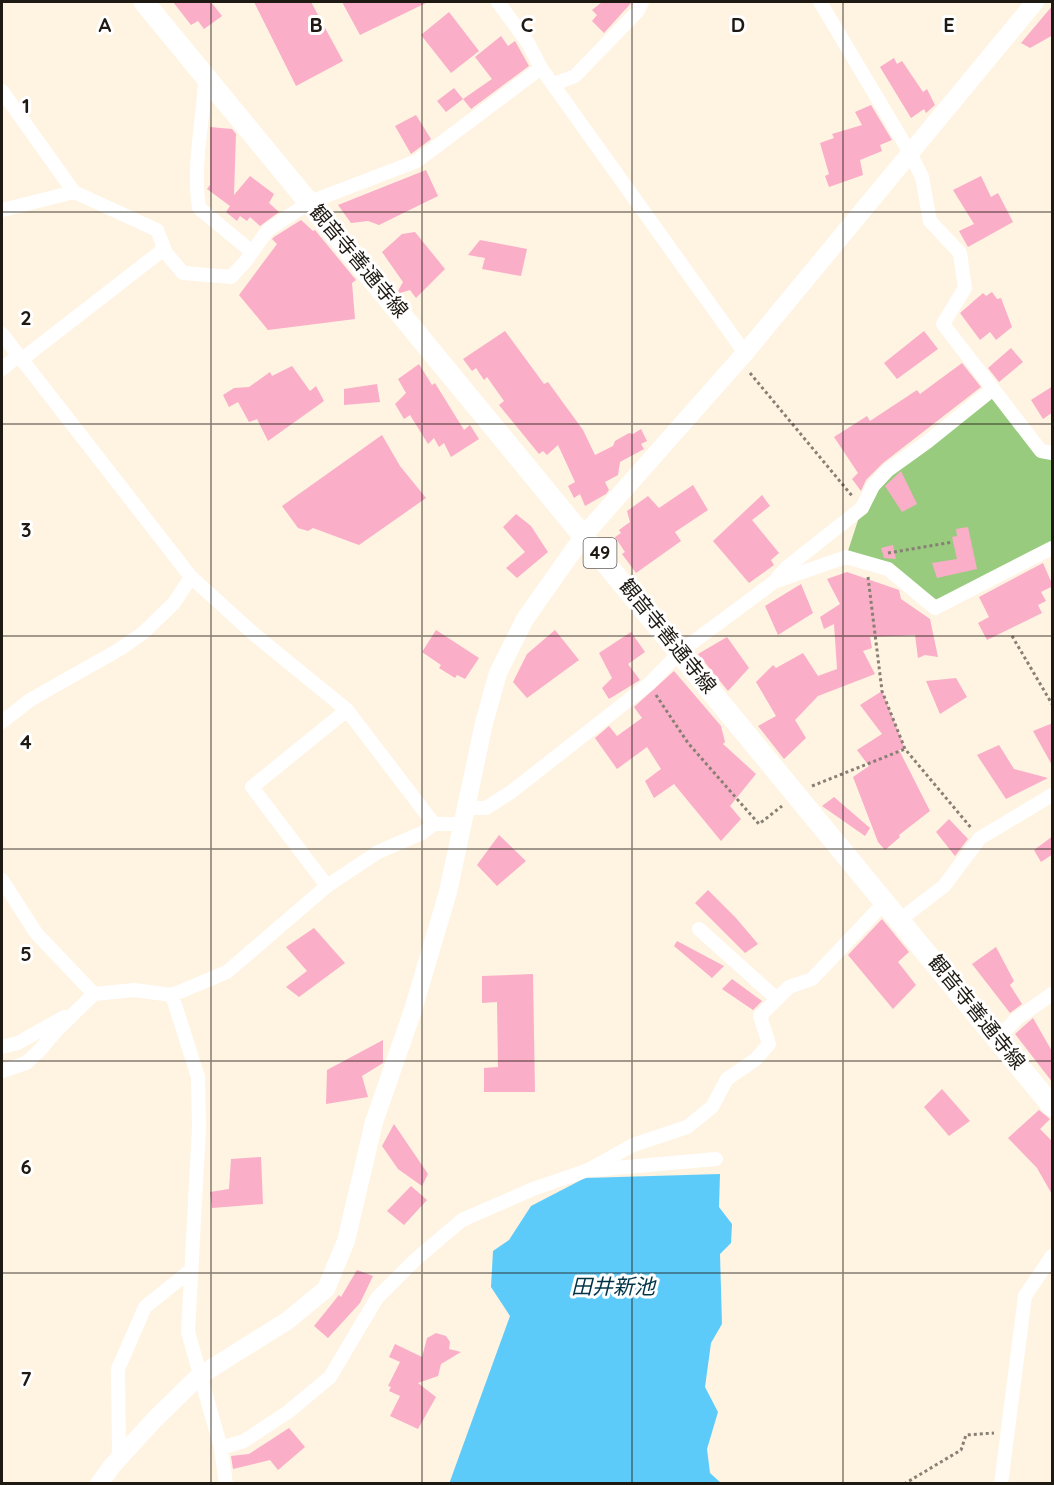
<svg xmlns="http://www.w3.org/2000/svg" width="1054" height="1485" font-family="Quicksand,'Noto Sans JP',sans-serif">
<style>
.forest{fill:#98cb7d}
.water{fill:#5dcbf9}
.building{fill:#faaec8}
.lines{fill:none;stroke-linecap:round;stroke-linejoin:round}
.path{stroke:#888074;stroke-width:3;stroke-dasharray:3 3;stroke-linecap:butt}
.street{stroke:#fff;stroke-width:14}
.secondary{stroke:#fff;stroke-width:18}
.primary{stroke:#fff;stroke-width:21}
.grid{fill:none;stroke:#1e1912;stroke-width:1.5;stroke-opacity:0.55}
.labels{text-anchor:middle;stroke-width:6;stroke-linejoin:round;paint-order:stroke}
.shield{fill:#fff;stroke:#625e59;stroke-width:1.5}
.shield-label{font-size:18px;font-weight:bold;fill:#1e1912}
.street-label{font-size:20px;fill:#1e1912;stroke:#fff}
.water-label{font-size:21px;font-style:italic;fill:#003446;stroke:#fff}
.grid-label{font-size:20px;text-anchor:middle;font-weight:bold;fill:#1e1912;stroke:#fff;stroke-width:6;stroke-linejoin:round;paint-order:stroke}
</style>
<rect width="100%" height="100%" fill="#fff3e2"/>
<!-- forest -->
<path class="forest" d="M993 389 1006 407 1052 453V548L935 608 888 569 846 557 862 508 873 486Z"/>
<!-- water -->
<path class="water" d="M720 1174 719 1207 732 1224 731 1243 720 1254 722 1324 711 1343 705 1387 718 1412 707 1449 710 1473 721 1483 449 1484 510 1316 491 1287 493 1251 509 1240 531 1206 585 1178Z"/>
<!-- building -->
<path class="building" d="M173 2H211L222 16 204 29 198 21 191 25Z
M254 2H311L343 61 296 86Z
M342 2H428L360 35Z
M602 2H632L604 33 592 21 597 15 592 10Z
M1053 5V35L1030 48 1021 43Z
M449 12 479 51 451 73 421 35Z
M501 36 508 46 515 41 529 66 471 109 463 99 492 79 475 57Z
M894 58 897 64 902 61 923 92 927 89 935 105 926 113 924 109 911 118 880 67Z
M454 88 463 99 446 112 437 101Z
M871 105 892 140 880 145 882 151 860 160 863 175 829 187 825 176 829 174 820 143 834 138 832 134 862 125 855 112Z
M416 115 431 139 411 154 395 126Z
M210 127 232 129 236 134 234 195 250 176 274 194 269 203 279 212 260 226 250 217 247 221 240 216 237 221 226 212 230 206 207 189 210 185Z
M426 170 438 196 379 225 368 221 351 223 338 205Z
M981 176 991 197 998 193 1013 222 968 247 959 231 974 224 953 190Z
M301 220 313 231 315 230 356 280 352 283 355 319 268 330 239 295 277 244 272 239 274 237Z
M415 232 445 269 416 298 410 290 400 293 398 291 403 282 382 252 402 234Z
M480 240 527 249 521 276 482 269 485 258 468 255Z
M992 292 997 299 1001 298 1012 327 996 340 990 332 980 340 960 313 983 293 986 296Z
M505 331 544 384 548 382 583 430 595 455 613 446 615 441 629 433 633 434 641 429 647 441 641 444 644 449 620 462 618 475 605 482 609 490 606 494 585 506 580 494 574 498 568 486 575 482 558 445 547 455 543 451 539 454 499 405 504 401 487 377 484 380 476 368 472 371 463 359Z
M924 331 938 349 897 379 884 363Z
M1011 348 1023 362 999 382 988 368Z
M962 363 981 387 883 463 866 480 861 491 852 479 858 473 834 437 867 416 870 421 917 390 920 394Z
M419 364 432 385 435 383 464 430 470 425 479 439 451 457 444 443 439 447 434 438 428 444 410 415 404 419 395 404 406 393 398 379Z
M292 366 310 391 316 386 324 401 268 441 257 419 249 422 238 402 229 407 223 395 234 388 249 387 270 372 272 376Z
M377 384 380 402 344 405V389Z
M1053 386V412L1043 419 1031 400Z
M382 435 400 466 426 498 359 545 313 528 308 531 298 528 282 506Z
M901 471 917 504 902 512 885 486Z
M693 485 708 510 675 532 681 541 636 573 622 554 625 552 615 537 621 533 619 530 630 522 627 511 648 496 659 508Z
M762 495 770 506 752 520 779 553 771 560 774 565 749 583 713 541Z
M516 514 531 526 548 552 517 578 506 568 525 552 503 527Z
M968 527 977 569 937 578 932 563 957 559 952 537 957 536 956 529Z
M893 545 896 559 884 558 881 548Z
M1043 563 1053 586 1041 592 1046 601 1038 605 1042 613 987 640 978 623 989 617 979 597Z
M847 572 899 590 901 599 930 619 938 657 925 655 918 658 915 635 870 637 872 648 863 651 875 674 818 696 795 720 806 738 784 759 758 726 776 716 756 682 773 665 776 668 803 653 818 676 837 669 834 624 824 629 820 617 840 604 827 579Z
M801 584 813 613 778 635 765 606Z
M436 630 479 658 465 679 457 675 455 678 439 668 441 665 422 652Z
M555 630 579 660 527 698 513 682 527 654Z
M631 632 645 652 628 664 640 680 609 699 602 688 612 678 599 653Z
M727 637 749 668 728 691 698 654Z
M674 671 721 726 725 742 723 744 756 774 730 806 741 819 721 841 674 784 654 798 645 781 661 769 647 747 617 769 595 738 609 726 617 736 642 718 634 707Z
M956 678 967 697 940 714 926 681Z
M882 691 905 749 899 750 930 811 899 835 900 837 885 850 878 842 853 777 869 766 857 750 882 734 860 705Z
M1053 723V767L1033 731Z
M999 745 1014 769 1048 778 1006 799 977 755Z
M834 797 870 828 865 836 822 806Z
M949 819 968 839 955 856 936 832Z
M499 835 526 861 497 886 477 865Z
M1053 836V854L1041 862 1034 850Z
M708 890 736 918 758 944 745 953 695 903Z
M882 919 909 952 898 962 916 985 893 1009 848 955Z
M314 928 345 963 299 997 286 987 307 971 286 947Z
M677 941 724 966 712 978 674 946Z
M996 947 1014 981 1010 985 1022 1004 1010 1013 972 964Z
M533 974 535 1092H484V1068L498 1067 497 1002 482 1003V976Z
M732 979 762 1001 753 1010 722 989Z
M1033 1018 1053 1053V1083L1015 1034Z
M383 1040V1063L362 1076 368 1097 326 1104 327 1070Z
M942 1089 970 1121 949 1136 924 1107Z
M1039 1110 1050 1119 1040 1129 1053 1142V1196L1037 1168 1008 1138Z
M394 1124 428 1174 422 1186 398 1169 382 1146Z
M261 1157 263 1204 212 1208 210 1192 229 1189 231 1159Z
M411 1186 427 1200 404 1225 387 1211Z
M357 1270 373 1276 360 1303 328 1338 314 1326 339 1295 341 1297Z
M436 1333 446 1336 450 1342 449 1349 461 1352 441 1364 438 1376 418 1383 436 1397 418 1429 390 1416 400 1396 389 1391 391 1387 388 1386 400 1362 389 1357 395 1344 422 1357 427 1338Z
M289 1428 305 1447 278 1470 270 1460 233 1469 231 1456 249 1454Z"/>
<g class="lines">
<!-- path -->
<path class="path" d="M750 373 853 497
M888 553 953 542
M868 577 882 691 905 749 972 829
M1012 636 1052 704
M656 695 688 743 759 824 782 806
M812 786 905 749
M904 1484 961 1450 966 1435 994 1433"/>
<!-- street -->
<path class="street" d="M498 2 528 43 541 68 745 353
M820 2 910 153 922 177 930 221 960 253 965 288 943 324 1041 451 1052 453
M205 76C204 120 192 165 199 208L252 252
M554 84 575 76 637 12 642 2
M2 91 74 192
M2 210 74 192 157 230 166 253 183 273 231 277 245 262 268 230 310 202 417 161 541 68
M2 334 191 577 255 635 347 710 434 824
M21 360 164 249
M2 369 18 356
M774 582 786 568 862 508 873 486 888 470 927 442 993 389
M2 722 30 700 120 649 143 633 174 603 191 577
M465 808H486L511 792 649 684 681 651 774 582 846 557 888 569 935 608 1052 548
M2 880 36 933 94 994
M327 886 252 787 347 710
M901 919 944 886 980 838 1052 795
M699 929 777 999
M172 995 198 1077 199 1128 188 1332 221 1448 226 1484
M999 1038 1016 1019 1052 994
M2 1047 18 1043 64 1017
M2 1071 26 1063 40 1050 57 1030 94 994 134 990 172 995 227 972 327 886 378 852 422 833 434 824H462
M593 1170 716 1159
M221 1448 244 1441 288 1412 330 1377 377 1298 415 1260 462 1220 533 1189 588 1170 633 1145 687 1127 712 1107 727 1079 756 1059 769 1044 760 1016 789 987 812 979 886 901
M119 1457 118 1369 145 1307 191 1270
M1001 1484 1025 1296 1052 1256"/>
<!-- secondary -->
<path class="secondary" d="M99 1484 112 1466 155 1419 199 1376 287 1321 326 1289 346 1241 374 1122 413 1010 448 892 484 723 498 673 525 619 585 534 745 353 1035 2"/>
<!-- primary -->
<path class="primary" d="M144 2 1052 1106"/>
</g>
<!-- grid -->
<path class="grid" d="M211 2V1484M422 2V1484M632 2V1484M843 2V1484M2 212H1052M2 424H1052M2 636H1052M2 849H1052M2 1061H1052M2 1273H1052"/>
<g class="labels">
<!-- shield labels -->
<rect class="shield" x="583.5" y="538" width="33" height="30" rx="4.5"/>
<g class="shield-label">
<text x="600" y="559">49</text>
</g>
<!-- street labels -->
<g class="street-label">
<text transform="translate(359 261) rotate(50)" y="7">観音寺善通寺線</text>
<text transform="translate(668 636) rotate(51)" y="7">観音寺善通寺線</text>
<text transform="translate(977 1012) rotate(51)" y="7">観音寺善通寺線</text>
</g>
<!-- water labels -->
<g class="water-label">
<text x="613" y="1294">田井新池</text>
</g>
</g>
<g class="grid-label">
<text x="105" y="32">A</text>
<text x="316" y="32">B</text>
<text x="527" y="32">C</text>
<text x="738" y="32">D</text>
<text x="949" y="32">E</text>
<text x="26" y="113">1</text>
<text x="26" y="325">2</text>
<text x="26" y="537">3</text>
<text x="26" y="749">4</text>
<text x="26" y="961">5</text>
<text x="26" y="1174">6</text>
<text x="26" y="1386">7</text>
</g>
<!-- border -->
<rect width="1054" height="1485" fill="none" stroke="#1e1912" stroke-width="6"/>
</svg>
